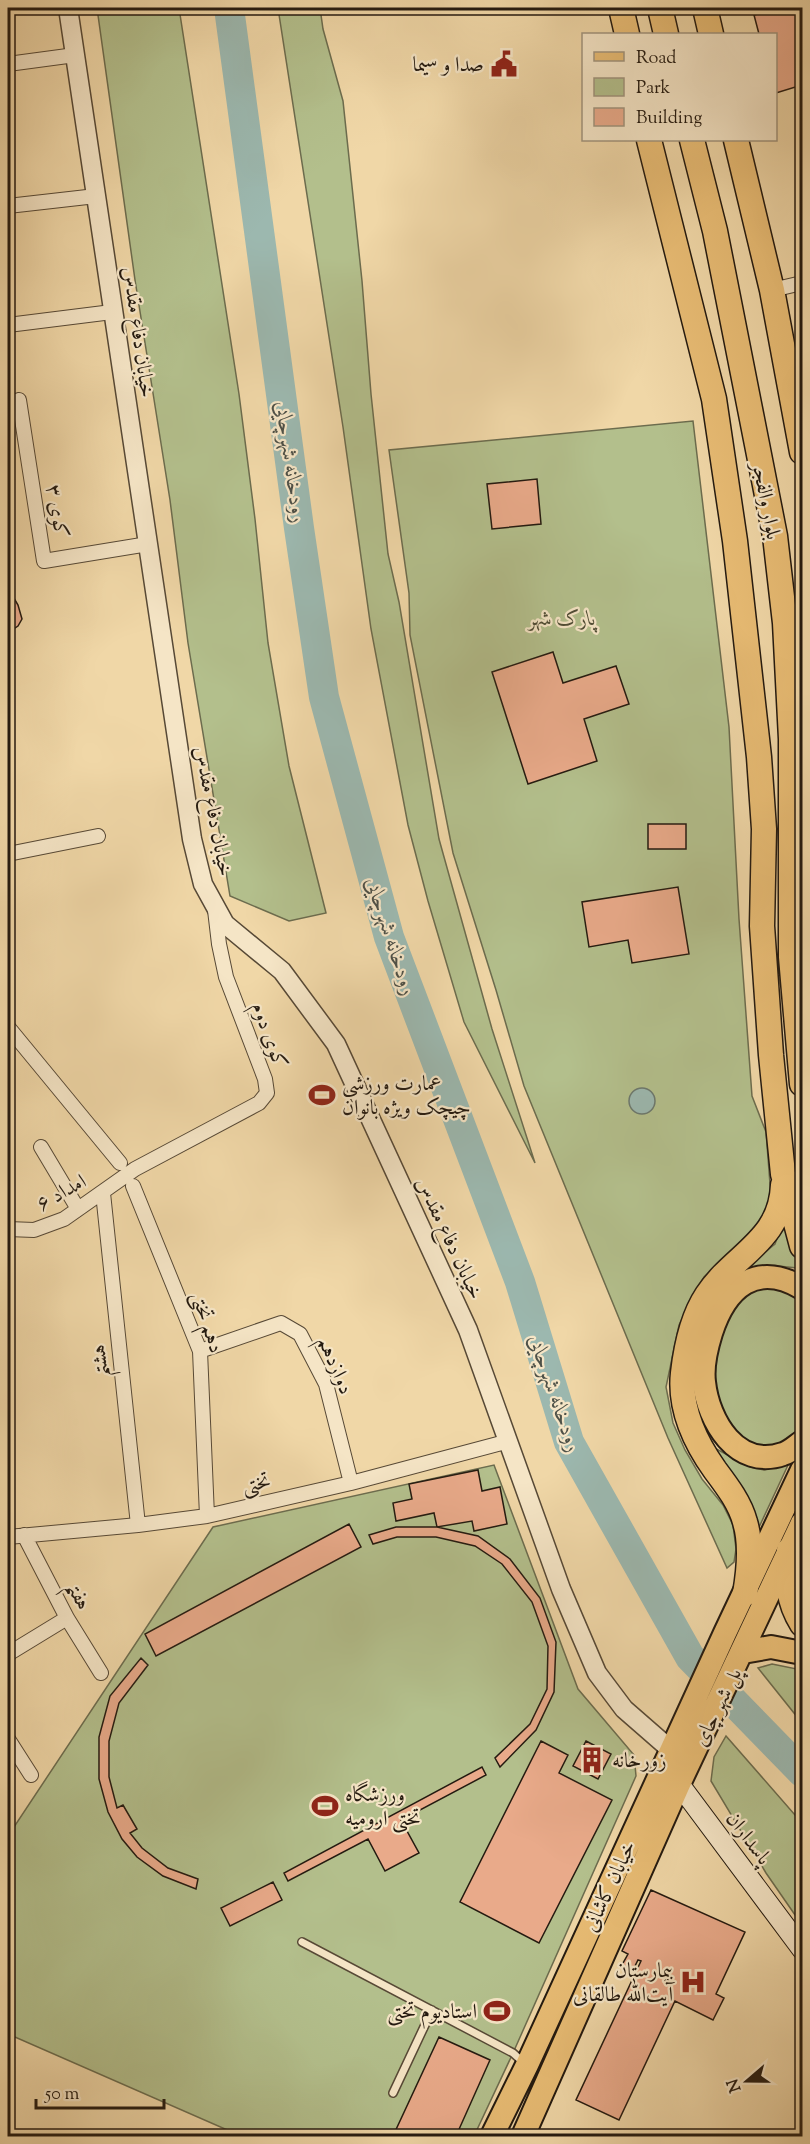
<svg xmlns="http://www.w3.org/2000/svg" width="810" height="2144" font-family="'Sorts Mill Goudy',Amiri,serif">
<style>
.green{fill:#b3bf8c;stroke:#6c6c4e;stroke-width:1.5}
.water{fill:#9cb8af;stroke:#6c796f;stroke-width:1.5}
.lines{fill:none;stroke-linecap:round;stroke-linejoin:round}
.river{stroke:#9cb8af;stroke-width:30}
.building{fill:#e9aa8a;stroke:#241a10;stroke-width:1.5}
.service-casing{stroke:#574936;stroke-width:10}
.minor-casing{stroke:#574936;stroke-width:16}
.tertiary-casing{stroke:#574936;stroke-width:21}
.secondary-casing{stroke:#241a10;stroke-width:22}
.primary-casing{stroke:#241a10;stroke-width:26}
.trunk-casing{stroke:#241a10;stroke-width:27}
.service{stroke:#f5e5c6;stroke-width:7}
.minor{stroke:#f5e5c6;stroke-width:14}
.tertiary{stroke:#f5e5c6;stroke-width:18}
.secondary{stroke:#f5e5c6;stroke-width:20}
.primary{stroke:#e8bc74;stroke-width:22}
.trunk{stroke:#e8bc74;stroke-width:24}
.labels{text-anchor:middle;stroke-width:4.5;stroke-linejoin:round;paint-order:stroke}
.poi-label{font-size:21px;fill:#241a10;stroke:#f5e5c6;text-anchor:end}
.street-label{font-size:21px;fill:#241a10;stroke:#f5e5c6}
.park-label{font-size:21px;font-style:italic;fill:#4f4c35;stroke:#f5e5c6}
.water-label{font-size:22px;font-style:italic;fill:#4e5148;stroke:#f5e5c6}
</style>
<rect width="100%" height="100%" fill="#f0d7a7"/>
<filter id="stains"><feTurbulence type="fractalNoise" baseFrequency=".00333" numOctaves="4"/><feColorMatrix values="0 0 0 0 .2 0 0 0 0 .09 0 0 0 0 .02 0 0 0 .5 -.17"/></filter>
<radialGradient id="worn" r=".72"><stop offset=".6" stop-color="#630" stop-opacity="0"/><stop offset="1" stop-color="#630" stop-opacity=".3"/></radialGradient>
<!-- green -->
<path class="green" d="M97 8H179L239 394 255 519 268 643 289 766 326 913 289 921 230 896 188 643 170 500 135 280Z
M278 8H320L323 29 343 101 362 281 371 394 388 554 399 602 439 839 492 1029 535 1163 464 1022 428 901 408 825 371 629 343 427Z
M693 421 729 727 739 919 752 1096 766 1132 771 1197 765 1214 751 1233 704 1277 679 1325 666 1387 673 1423 685 1450 702 1479 723 1505 733 1525 736 1549 734 1562 727 1568 668 1438 524 1086 496 990 453 853 410 635 409 593 389 450Z
M787 1210 802 1262V1274L797 1268 778 1266 737 1275 775 1244Z
M758 1287H774L802 1296V1430L800 1434 781 1445 758 1448 732 1436 716 1407 710 1366 734 1303Z
M709 1445 750 1467 764 1470 789 1463 754 1538Z
M494 1465 578 1689 634 1755 636 1776 513 2053 474 2136H241L8 2034V1836L213 1527Z
M772 1664 802 1670V1723L758 1668Z
M726 1736 802 1823V1925L766 1873 711 1781 714 1757Z"/>
<!-- water -->
<path class="water" d="M629 1101a13 13 0 1 1 26 0a13 13 0 1 1-26 0Z"/>
<g class="lines">
<!-- river -->
<path class="river" d="M229 8 299 528 324 697 389 937 520 1282 569 1442 690 1657 802 1772"/>
</g>
<!-- building -->
<path class="building" d="M752 8H779L754 15Z
M779 8H802V85L776 93V34H759L754 15Z
M537 479 541 524 492 529 487 484Z
M8 588 18 605 22 619 18 626 9 632 12 640 8 648Z
M553 652 563 683 616 666 629 704 584 719 597 761 528 784 492 672Z
M8 669 12 686 8 687Z
M648 824H686V849H648Z
M678 887 689 954 632 963 628 940 589 947 582 902Z
M478 1470 482 1491 500 1487 507 1524 474 1531 472 1521 437 1527 434 1513 396 1521 393 1503 412 1499 409 1484Z
M349 1524 361 1547 156 1656 145 1634Z
M396 1527H437L478 1536 510 1559 540 1598 556 1642 554 1692 536 1730 500 1767 495 1758 530 1724 547 1689 548 1646 532 1602 502 1564 475 1546 436 1537H397L373 1544 369 1535Z
M141 1658 148 1665 119 1703 109 1741V1777L117 1808 123 1805 137 1829 130 1833 142 1848 168 1868 198 1879 196 1889 163 1876 137 1857 122 1839 108 1812 99 1779V1737L110 1696Z
M541 1741 568 1755 559 1773 612 1800 539 1943 460 1902Z
M586 1741 611 1754 598 1779 573 1766Z
M482 1767 486 1775 401 1820 419 1853 385 1871 368 1839 288 1881 284 1873Z
M273 1882 282 1900 230 1926 221 1908Z
M651 1890 745 1932 716 1994 724 1998 713 2020 675 2001 619 2120 576 2100 641 1961 638 1960 633 1970 622 1965 628 1954 622 1951Z
M439 2037 490 2060 456 2136H393Z"/>
<g class="lines">
<!-- service casing -->
<g class="service-casing">
<path id="service" d="M302 1942 513 2053 523 2062
M393 2093 432 2010"/>
</g>
<!-- minor casing -->
<g class="minor-casing">
<path id="minor" d="M8 64 75 55
M8 206 96 196
M772 290 802 283
M8 325 112 312
M19 400 44 561 148 544
M8 854 98 836
M8 1027 120 1163
M41 1147 78 1209
M133 1186 200 1351 207 1516
M103 1193 138 1525
M8 1229 34 1230 64 1219 135 1169 259 1103 267 1093 265 1079 226 977 219 944 215 910
M200 1351 281 1323 300 1334 326 1384 351 1483
M24 1535 67 1618 101 1673
M8 1537 138 1525 207 1516 351 1483 509 1441
M8 1654 67 1618
M8 1739 31 1775"/>
</g>
<!-- tertiary casing -->
<g class="tertiary-casing">
<path id="tertiary" d="M68 8 192 839 203 884 225 924 282 971 336 1044 468 1330 561 1589 597 1673 624 1709 671 1750"/>
</g>
<!-- secondary casing -->
<g class="secondary-casing">
<path id="secondary" d="M679 1784 802 1949"/>
</g>
<!-- primary casing -->
<g class="primary-casing">
<path id="primary" d="M802 1288C756 1261 726 1287 711 1333 706 1349 702 1365 704 1382 708 1421 737 1470 783 1454 790 1452 796 1446 802 1442
M743 1652 771 1647 802 1653
M492 2136 527 2065 725 1633 802 1470
M523 2136 679 1784 802 1523"/>
</g>
<!-- trunk casing -->
<g class="trunk-casing">
<path id="trunk" d="M621 8 627 34
M660 8 666 34
M705 8 711 34
M649 140 714 399 735 541 759 757 764 829 762 926 771 1055 783 1174 802 1246
M692 140 715 231 775 536 785 623 791 739V957L802 1084
M736 140 772 290 802 452
M789 1550C788 1580 786 1598 802 1624
M745 1594C749 1571 752 1545 745 1522 740 1503 727 1486 715 1470 695 1442 679 1409 683 1373 686 1347 693 1316 707 1295 734 1254 781 1241 783 1185"/>
</g>
<!-- service -->
<use href="#service" class="service"/>
<!-- minor -->
<use href="#minor" class="minor"/>
<!-- tertiary -->
<use href="#tertiary" class="tertiary"/>
<!-- secondary -->
<use href="#secondary" class="secondary"/>
<!-- primary -->
<use href="#primary" class="primary"/>
<!-- trunk -->
<use href="#trunk" class="trunk"/>
</g>
<!-- icons -->
<defs>
<g id="civic-bare" transform="scale(2.07)"><path d="M-.6-6.5H3V-4.5H.6V-3L4-1V1h2V6H-6V1h2V-1L-.6-3ZM-1.2 2.5V6h2.4V2.5Z" fill="#8f2418" stroke="#f5e5c6" stroke-width="2.5" paint-order="stroke"/></g>
<g id="stadium-bare" transform="scale(2.07)"><path d="M0-5a6.5 5 0 1 0 0 10a6.5 5 0 1 0 0-10ZM-3.5-1.8h7v3.6h-7Z" fill="#8f2418" stroke="#f5e5c6" stroke-width="2.5" paint-order="stroke"/></g>
<g id="building-bare" transform="scale(2.07)"><path d="M-4-6H4V6H1V3H-1V6H-4ZM-2.5-4.3h1.7v1.8h-1.7ZM.8-4.3h1.7v1.8H.8ZM-2.5-1h1.7V.8h-1.7ZM.8-1h1.7V.8H.8Z" fill="#8f2418" stroke="#f5e5c6" stroke-width="2.5" paint-order="stroke"/></g>
<g id="hospital-bare" transform="scale(2.07)"><path d="M-5-5h3v3.5h4V-5h3V5h-3V1.5h-4V5h-3Z" fill="#8f2418" stroke="#f5e5c6" stroke-width="2.5" paint-order="stroke"/></g>
</defs>
<g fill-rule="evenodd">
<use href="#civic-bare" x="504" y="64"/>
<use href="#stadium-bare" x="322" y="1095"/>
<use href="#building-bare" x="592" y="1760"/>
<use href="#stadium-bare" x="325" y="1806"/>
<use href="#hospital-bare" x="693" y="1982"/>
<use href="#stadium-bare" x="497" y="2011"/>
</g>
<g class="labels">
<!-- poi labels -->
<g class="poi-label">
<text x="484" y="71">صدا و سیما</text>
<text x="342" y="1090" text-anchor="start">عمارت ورزشی<tspan x="342" dy="24">چیچک ویژه بانوان</tspan></text>
<text x="612" y="1767" text-anchor="start">زورخانه</text>
<text x="345" y="1801" text-anchor="start">ورزشگاه<tspan x="345" dy="24">تختی ارومیه</tspan></text>
<text x="673" y="1977">بیمارستان<tspan x="673" dy="24">آیت‌الله طالقانی</tspan></text>
<text x="477" y="2018">استادیوم تختی</text>
</g>
<!-- street labels -->
<g class="street-label">
<text transform="translate(139 332) rotate(82)" y="7">خیابان دفاع مقدس</text>
<text transform="translate(767 501) rotate(79)" y="7">بلوار والفجر</text>
<text transform="translate(58 511) rotate(81)" y="7">کوی ۳</text>
<text transform="translate(214 811) rotate(79)" y="7">خیابان دفاع مقدس</text>
<text transform="translate(270 1035) rotate(70)" y="7">کوی دوم</text>
<text transform="translate(61 1192) rotate(-29)" y="7">امداد ۶</text>
<text transform="translate(450 1238) rotate(65)" y="7">خیابان دفاع مقدس</text>
<text transform="translate(208 1322) rotate(72)" y="7">دهم تختی</text>
<text transform="translate(99 1361) rotate(-96)" y="7">هشتم</text>
<text transform="translate(336 1365) rotate(67)" y="7">دوازدهم</text>
<text transform="translate(256 1483) rotate(-13)" y="7">تختی</text>
<text transform="translate(79 1595) rotate(61)" y="7">هفتم</text>
<text transform="translate(717 1707) rotate(-64)" y="7">پل شهر چای</text>
<text transform="translate(749 1838) rotate(53)" y="7">پاسداران</text>
<text transform="translate(609 1886) rotate(-65)" y="7">خیابان کاشانی</text>
</g>
<!-- park labels -->
<g class="park-label">
<text x="562" y="625">پارک شهر</text>
</g>
<!-- water labels -->
<g class="water-label">
<text transform="translate(292 462) rotate(82)" y="8">رودخانه شهرچایی</text>
<text transform="translate(392 936) rotate(72)" y="8">رودخانه شهرچایی</text>
<text transform="translate(556 1393) rotate(71)" y="8">رودخانه شهرچایی</text>
</g>
</g>
<!-- margin -->
<rect width="810" height="2144" fill="none" stroke="#f0d7a7" stroke-width="30"/>
<rect x="9" y="9" width="792" height="2126" fill="none" stroke="#241a10" stroke-width="3"/>
<rect x="15" y="15" width="780" height="2114" fill="none" stroke="#241a10" stroke-width="1.5"/>
<!-- legend -->
<rect x="582" y="33" width="195" height="108" fill="#f5e5c6" stroke="#a1947d" stroke-width="1.5"/>
<rect x="594" y="52" width="30" height="9" fill="#e8bc74" stroke="#a1947d" stroke-width="1.5"/>
<text x="636" y="63" font-size="18" fill="#241a10">Road</text>
<rect x="594" y="78" width="30" height="18" fill="#b3bf8c" stroke="#a1947d" stroke-width="1.5"/>
<text x="636" y="93" font-size="18" fill="#241a10">Park</text>
<rect x="594" y="108" width="30" height="18" fill="#e9aa8a" stroke="#a1947d" stroke-width="1.5"/>
<text x="636" y="123" font-size="18" fill="#241a10">Building</text>
<!-- north arrow -->
<g transform="translate(747 2081) rotate(250)" stroke="#f5e5c6" stroke-width="4.5" paint-order="stroke">
<path d="M0-4.5L10 22L0 15L-10 22Z" fill="#241a10"/>
<text y="-9" font-size="16" font-weight="bold" text-anchor="middle" fill="#241a10">N</text>
</g>
<!-- scale -->
<path d="M36 2099v9h128v-9" fill="none" stroke="#241a10" stroke-width="3"/>
<text x="45" y="2099" font-size="18" fill="#241a10" stroke="#f5e5c6" stroke-width="4.5" paint-order="stroke">50 m</text>
<rect width="100%" height="100%" filter="url(#stains)"/>
<rect width="100%" height="100%" fill="url(#worn)"/>
</svg>
